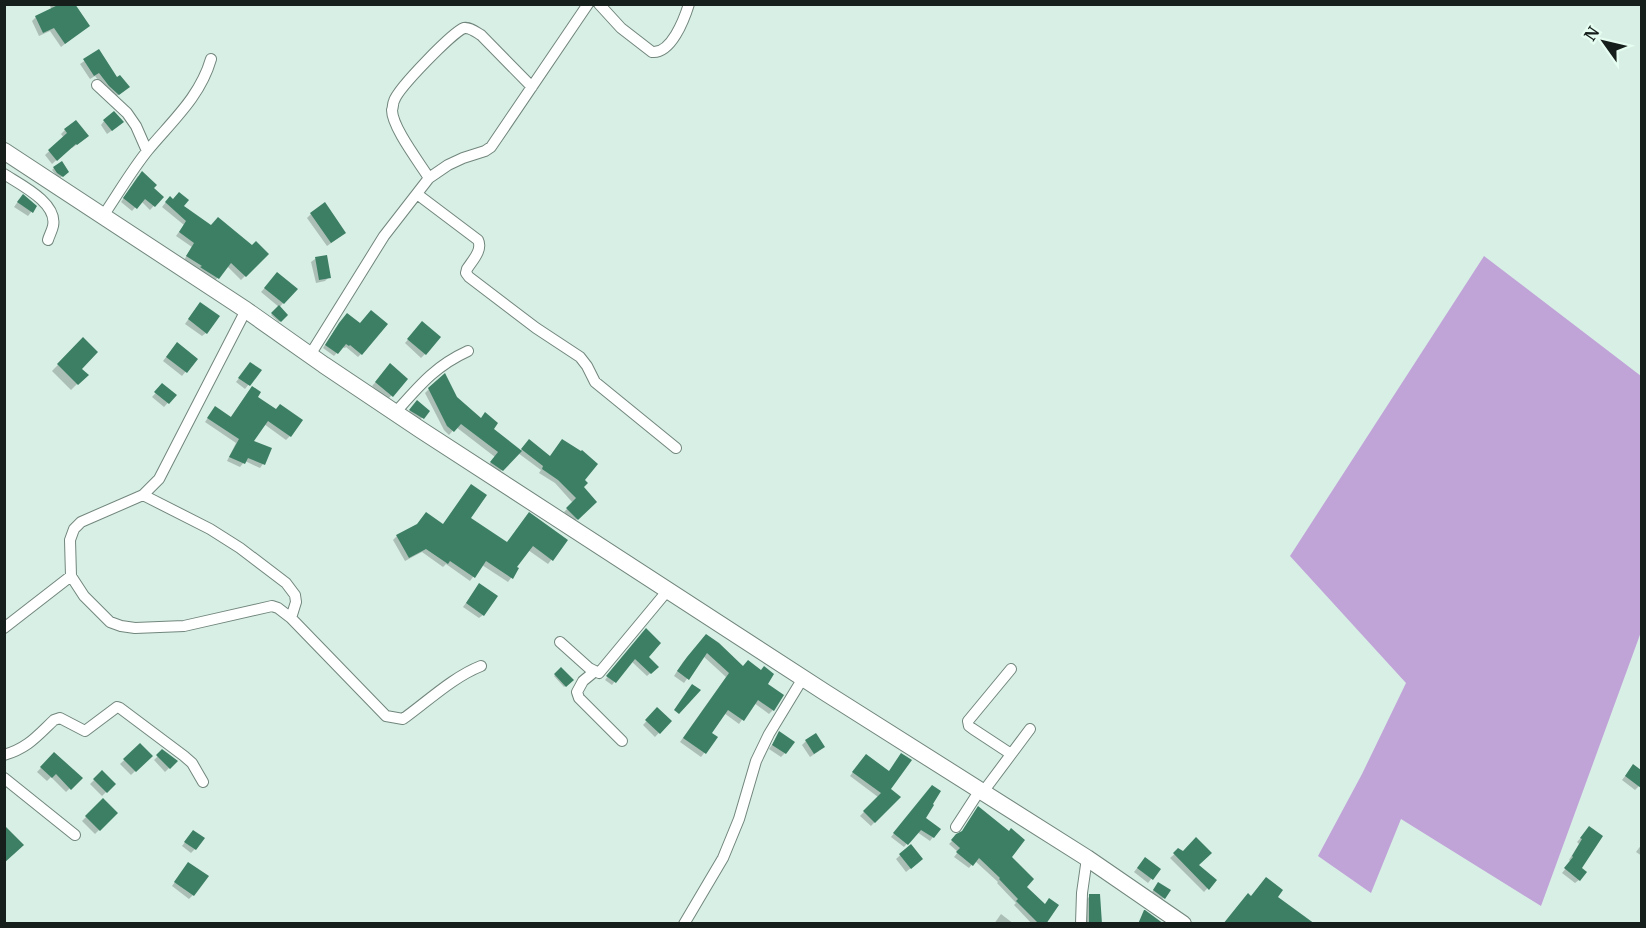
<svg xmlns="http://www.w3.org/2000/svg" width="1646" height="928" font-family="Merriweather,serif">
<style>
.forest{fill:#c0a4d8}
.shadow{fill:#0003}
.building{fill:#3d7f65}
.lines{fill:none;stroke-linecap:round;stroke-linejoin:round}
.minor-casing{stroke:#71867c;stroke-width:12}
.secondary-casing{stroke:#71867c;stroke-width:18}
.minor{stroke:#fff;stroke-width:10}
.secondary{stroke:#fff;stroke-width:16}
</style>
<rect width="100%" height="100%" fill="#d8efe5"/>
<!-- forest -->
<path class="forest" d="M1484 256 1641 376V632L1541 906 1401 819 1371 893 1318 856 1362 774 1406 683 1290 556Z"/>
<!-- shadow -->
<path class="shadow" d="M49 4H74L84 29 61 47 50 31 39 36 32 21 36 17 52 10Z
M99 51 124 91 114 98 105 89 95 76 90 79 80 64Z
M104 121 118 126 107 134 101 125Z
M65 130 83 140 72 148 71 147 52 164 45 155 64 138 61 134Z
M54 168 67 172 60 178 56 175 52 170Z
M138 176 162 197 150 210 141 201 132 211 121 202Z
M19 200 35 207 28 216 14 207Z
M166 202 182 206 211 227 267 254 241 280 227 266 214 282 184 260 192 247 176 236 184 225 162 207Z
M311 214 341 236 327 246 307 218Z
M325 257 329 277 325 281 316 283 311 262 315 259Z
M274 278 295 289 279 308 286 315 279 322 271 315 279 307 261 292Z
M197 307 206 333 202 336 185 324Z
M419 327 425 354 421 358 405 343Z
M336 328 361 354 358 357 346 347 345 348 342 347 334 356 323 348Z
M83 339 80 369 86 375 71 390 52 371Z
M173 348 196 359 182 376 163 361Z
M247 368 260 370 245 389 236 382Z
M387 369 392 395 388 399 372 386Z
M163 385 175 395 164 407 152 397Z
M429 389 456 398 520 451 526 445 583 480 582 487 595 502 574 522 564 512 573 503 555 483 539 473 541 470 518 453 498 474 487 467 495 457 456 427 449 435 444 430 425 393Z
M249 391 275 410 290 436 286 440 264 424 252 441 263 464 260 468 245 461 240 467 227 461 236 443 205 422 212 412 230 418Z
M413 406 428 411 418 422 407 414Z
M471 486 469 519 506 544 566 541 548 564 528 550 515 567 511 578 508 582 482 565 470 581 446 564 443 567 422 552 405 561 393 540 397 536 443 525Z
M476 589 483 615 479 618 463 607Z
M643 633 646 657 657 667 647 676 631 661 612 685 605 680Z
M703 640 766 684 773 710 769 714 754 703 739 724 724 713 710 733 716 738 701 757 680 742 726 677 703 656 684 683 674 676 683 662Z
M561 669 572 680 564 687 554 676Z
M657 710 670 721 655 737 643 725Z
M780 733 785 753 781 757 769 749Z
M806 741 819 751 810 757 802 745Z
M140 745 151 756 131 775 120 764Z
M163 751 176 761 165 772 154 760Z
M54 754 80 778 66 792 51 777 47 781 37 772Z
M862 760 889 790 899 797 871 826 860 816 878 797 850 776Z
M1633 766 1642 772V783L1635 790 1622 780Z
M102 772 114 784 102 796 90 784Z
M929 790 925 819 939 829 930 841 917 832 904 847 891 837Z
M103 800 116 813 95 834 82 821Z
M193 832 195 849 191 853 182 846Z
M1586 832 1579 880 1575 883 1562 873 1571 862 1569 860 1579 844 1577 842Z
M953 840 1010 857 1025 887 1044 906 1042 924H1032L1014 905 1016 903 997 883 998 882 975 861 969 868 954 857 958 852 949 844Z
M1642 844V856L1636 852Z
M910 846 917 863 906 872 896 859Z
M1179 850 1215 880 1204 892 1170 858Z
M1142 862 1159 869 1148 883 1134 872Z
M185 868 193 895 189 899 172 886Z
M1157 885 1164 898 1162 899 1152 892Z
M1090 896 1100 924H1086V900Z
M1001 914 1014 924H994Z"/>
<!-- building -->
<path class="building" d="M60 4H75L90 26 65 44 54 28 43 33 35 16Z
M99 49 117 77 120 75 130 87 119 95 109 86 99 73 94 76 83 59Z
M114 111 124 122 112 131 103 120Z
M76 120 89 136 77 145 76 144 57 161 48 150 67 133 64 129Z
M62 161 69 172 63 177 57 173 53 167Z
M142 171 157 185 154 188 164 197 155 207 145 199 137 209 123 198Z
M179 192 189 200 184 206 211 225 218 217 252 245 256 241 269 254 246 277 231 263 219 279 203 269 200 267 202 266 186 256 194 243 179 232 186 221 165 202 170 196 173 199Z
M23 194 37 206 33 213 17 202Z
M325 202 346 233 331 243 310 213Z
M327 255 331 278 319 280 315 257Z
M277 272 298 289 284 304 264 288Z
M200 302 220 316 207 334 188 319Z
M279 305 288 315 281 322 271 313Z
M371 310 388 324 362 355 350 345 349 346 346 344 338 354 325 345 339 323 347 313 360 323Z
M422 321 441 337 426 355 407 339Z
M83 337 98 352 82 369 89 375 78 385 57 364Z
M177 342 198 359 187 373 166 357Z
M250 362 262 370 250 386 238 378Z
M390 363 408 379 393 397 375 382Z
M445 373 457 397 481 418 485 412 498 423 494 429 522 451 503 471 490 462 498 452 461 424 454 432 447 426 428 388Z
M162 383 177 395 169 404 154 392Z
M252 386 261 392 258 397 276 409 280 404 303 420 291 437 268 421 254 441 272 448 265 465 248 458 245 464 229 457 239 439 207 418 215 406 231 417Z
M417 400 430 411 424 419 409 410Z
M529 439 550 456 562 439 581 451 582 450 598 464 585 480 588 483 584 487 597 502 578 520 566 508 576 498 558 480 542 469 543 466 521 449Z
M471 484 487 495 471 518 507 542 529 512 568 540 553 561 533 546 517 567 519 568 513 579 486 561 475 578 450 561 448 564 426 549 409 558 396 535 417 524 426 512 443 524Z
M479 583 498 596 484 616 466 603Z
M646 628 661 643 649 657 659 667 651 674 635 659 616 683 606 676Z
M706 634 719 643 743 666 748 660 761 670 764 666 774 674 768 684 784 695 774 711 758 700 744 721 728 710 712 733 718 737 706 754 683 738 729 673 707 653 689 680 677 671 687 657Z
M561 667 574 680 566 687 554 674Z
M692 684 701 690 679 714 674 710Z
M657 707 672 721 660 734 645 720Z
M779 731 795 742 786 754 772 745Z
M816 733 825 747 814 754 805 740Z
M140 743 153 756 136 772 123 759Z
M162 749 178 761 170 769 156 755Z
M54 752 83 778 71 790 56 774 52 778 40 767Z
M901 753 912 760 891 789 901 797 875 823 863 811 881 793 852 772 866 754 889 771Z
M1633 764 1641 770V788L1625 776Z
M102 770 116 784 107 793 93 779Z
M932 785 941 791 933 804 934 805 926 818 941 829 934 838 921 830 908 845 893 833Z
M103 798 118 813 100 831 85 816Z
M978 806 1009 831 1011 828 1025 840 1012 857 1034 879 1027 887 1045 904 1049 898 1059 905 1046 924H1039L1016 901 1018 899 999 879 1000 878 979 858 973 866 956 852 960 848 951 840 956 834 962 831Z
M4 825 24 845 4 863Z
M1589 826 1603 836 1582 868 1587 872 1580 881 1564 868 1573 857 1572 856 1582 839 1580 838Z
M193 830 205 838 196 850 184 842Z
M1196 837 1212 853 1199 865 1217 880 1209 890 1173 853 1178 848 1183 851Z
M911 844 923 859 911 869 899 854Z
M1145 857 1161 869 1153 880 1137 868Z
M188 862 209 876 194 896 174 882Z
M1266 877 1283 890 1278 897 1315 924H1223L1248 893 1251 896Z
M1158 882 1171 890 1165 899 1153 890Z
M1089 894H1100L1102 924H1089Z
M1144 910H1145L1164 924H1138Z"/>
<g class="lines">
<!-- minor casing -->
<g class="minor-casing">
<path id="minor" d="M599 4 621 28 652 52C671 54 684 20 689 4
M97 85 127 113 136 126 147 151
M4 174C21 185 58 203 53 226 52 231 49 236 48 240
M429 178C419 162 392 127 392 110 393 108 393 102 394 101 398 88 453 32 464 28 470 27 476 32 481 35L532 87
M417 194 478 240C483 250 472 261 467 269L466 273 469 277 536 328 580 357 587 366 595 382 676 448
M103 216C118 194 131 171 148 150 172 121 200 97 211 59
M246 310 159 479 143 495 81 522 74 529 70 540 71 576 84 596 110 622 121 626 135 628 184 626 272 606 278 608 291 618 386 716 403 719C428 701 453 677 481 666
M310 355 384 236 429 178 448 165 463 158 485 151 491 147 588 4
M395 413C419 386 435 366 468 351
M143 495 210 529 240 548 286 583 295 595 296 602 291 618
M4 628 71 576
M560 642 589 668 599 673 668 590
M1011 669 968 721 969 726 973 729 1011 754
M594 672 583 681 577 692 579 698 622 741
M4 755C28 748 37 736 54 720L60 718 85 731 117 707 120 708 184 756 192 763 203 782
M4 778 75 835
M983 792 1030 729
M956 827 980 790
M684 924 723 858 739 819 756 761 769 734 803 678
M1081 924 1082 893 1087 858"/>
</g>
<!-- secondary casing -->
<g class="secondary-casing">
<path id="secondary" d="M4 151 246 310 324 365 421 430 826 693 1087 858 1183 924"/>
</g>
<!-- minor -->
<use href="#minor" class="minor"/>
<!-- secondary -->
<use href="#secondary" class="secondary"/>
</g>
<!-- border -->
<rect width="1646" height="928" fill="none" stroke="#161f1b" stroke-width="12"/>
<!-- north arrow -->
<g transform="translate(1604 42) rotate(304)" stroke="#e6fdf2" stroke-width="4.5" paint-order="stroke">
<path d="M0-4.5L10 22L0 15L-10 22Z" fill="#161f1b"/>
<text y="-9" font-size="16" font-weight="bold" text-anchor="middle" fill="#161f1b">N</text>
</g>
</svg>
